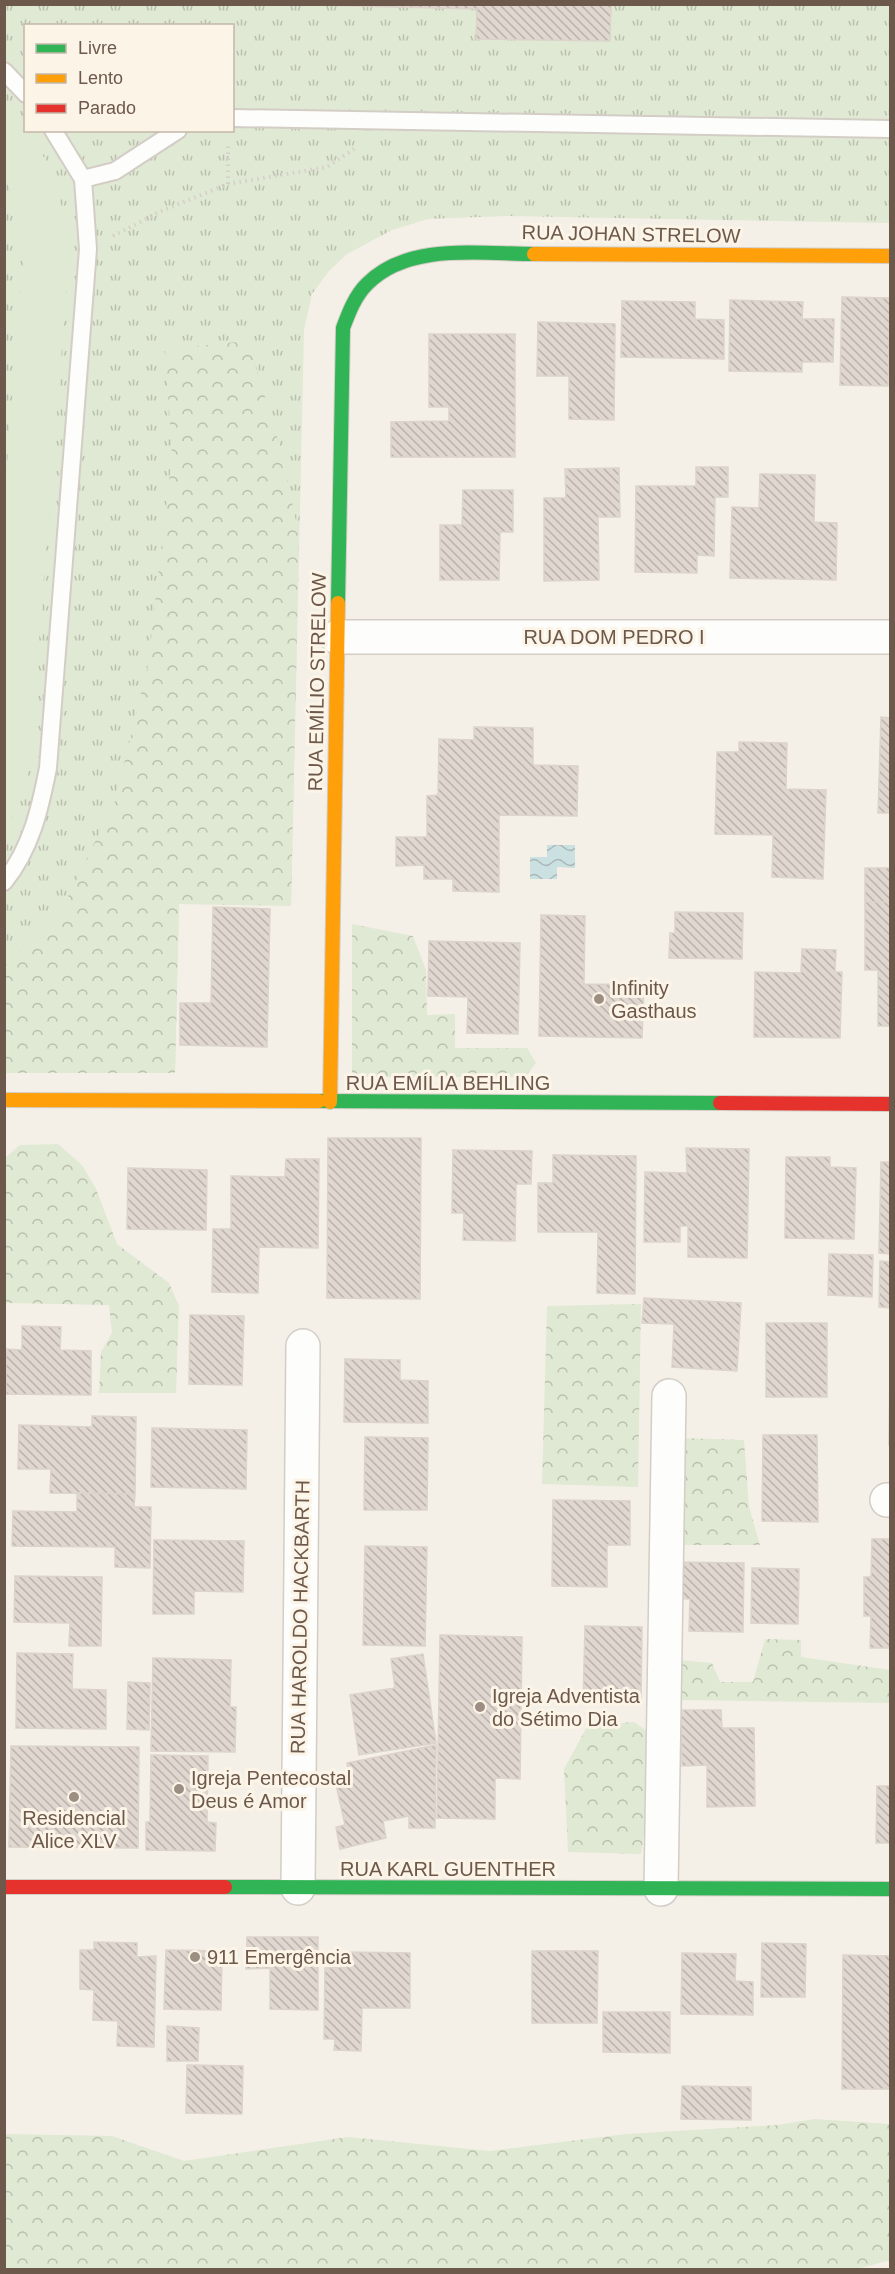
<svg xmlns="http://www.w3.org/2000/svg" width="895" height="2274" font-family="Arial,sans-serif">
<style>
.grass{fill:url(#grass-tufts);fill-rule:evenodd}
.forest{fill:url(#forest-crowns)}
.garden{fill:#e0e9d3}
.water{fill:url(#water-waves)}
.building{fill:url(#building-back-hatch);stroke:#dcd3ca;stroke-width:1.5}
.lines{fill:none;stroke-linecap:round;stroke-linejoin:round}
.lane-casing{stroke:#d3cdc6;stroke-width:20}
.street-casing{stroke:#d3cdc6;stroke-width:36}
.fast-casing{stroke:#d3cdc6;stroke-width:16}
.slow-casing{stroke:#d3cdc6;stroke-width:16}
.jam-casing{stroke:#d3cdc6;stroke-width:16}
.path{stroke:#d5cfc9;stroke-width:4;stroke-dasharray:1.5 4.5;stroke-linecap:butt}
.lane{stroke:#fdfdfb;stroke-width:16}
.street{stroke:#fdfdfb;stroke-width:33}
.fast{stroke:#30b455;stroke-width:14}
.slow{stroke:#ff9f0a;stroke-width:14}
.jam{stroke:#e5322d;stroke-width:14}
.poi-dot{fill:#9c8e82;stroke:#fcf5e7;stroke-width:2}
.labels{text-anchor:middle;stroke-width:6;stroke-linejoin:round;paint-order:stroke}
.street-label{font-size:20px;fill:#6d594c;stroke:#fcf5e7}
.poi-label{font-size:20px;fill:#6d594c;stroke:#fcf5e7;text-anchor:start}
</style>
<defs>
<pattern id="grass-tufts" width="24" height="20" patternUnits="userSpaceOnUse" patternTransform="scale(1.5)"><rect width="24" height="20" fill="#e0e9d3"/><path d="M3 7l-1-3M5 7V3M7 7l1-3M15 17l-1-3M17 17v-4M19 17l1-3" fill="none" stroke="#bac0ad"/></pattern>
<pattern id="forest-crowns" width="20" height="18" patternUnits="userSpaceOnUse" patternTransform="scale(1.5)"><rect width="20" height="18" fill="#e0e9d3"/><path d="M2 6a3 3 0 1 1 6 0M12 15a3 3 0 1 1 6 0" fill="none" stroke="#bac0ad"/></pattern>
<pattern id="water-waves" width="16" height="10" patternUnits="userSpaceOnUse" patternTransform="scale(1.5)"><rect width="16" height="10" fill="#cbe0e1"/><path d="M0 5q4-4 8 0t8 0" fill="none" stroke="#a9b9b9"/></pattern>
<pattern id="building-back-hatch" width="6" height="6" patternUnits="userSpaceOnUse" patternTransform="scale(1.5)"><rect width="6" height="6" fill="#e0d8d0"/><path d="M-1 5l2 2M0 0l6 6M5-1l2 2" fill="none" stroke="#bab2ab"/></pattern>
</defs>
<rect width="100%" height="100%" fill="#f4f0e7"/>
<!-- grass -->
<path class="grass" d="M4 5H890V223L506 216 428 219 392 230 347 254 329 271 312 294 304 330 291 906 179 904 175 1073H5ZM26 26H232V130H26Z"/>
<!-- forest -->
<path class="forest" d="M248 341 281 450 299 535 291 905 179 903 175 1073H5V967L61 911 115 801 148 665 172 455 165 349Z
M352 924 413 936 426 970 427 1015 455 1014V1048H527L536 1063 525 1077H352Z
M58 1144 82 1165 96 1189 117 1244 169 1283 179 1306 176 1393H99L101 1352 112 1333 109 1305 6 1303 5 1158 20 1145Z
M641 1304 638 1487 542 1484 547 1306Z
M682 1438 744 1440 749 1507 760 1545H681Z
M765 1639 801 1640V1657L890 1670V1703L680 1700 679 1660 712 1663 720 1682H753Z
M634 1722 647 1731 645 1829 641 1854 568 1852 564 1769 588 1725Z
M815 2119 890 2124V2260L854 2270 5 2269V2134L112 2136 184 2161 348 2137 490 2151 626 2134 777 2125Z"/>
<!-- garden -->
<path class="garden" d="M5 99 53 171 70 244 29 769 5 839 4 503 24 248 10 189 5 181Z"/>
<!-- water -->
<path class="water" d="M547 845H575V868L557 867V879H530V857H547Z"/>
<!-- building -->
<path class="building" d="M278 4H611L610 41 476 39 477 9Z
M842 297 890 298 888 386 840 385Z
M730 300 803 302 802 319H834L833 362H802V372L729 371Z
M622 301 695 302V319L724 320V359L621 357Z
M538 322 615 324 614 420 569 419V376H537Z
M429 334H515V457H391V422L449 421V407H429Z
M696 467H728V497H715L714 556 697 555V573L635 572 636 486H696Z
M619 468 620 517H598L599 580 544 581V498H566L565 469Z
M760 474 815 475 814 522 837 523 836 580 730 578 732 507 759 508Z
M463 490H513V532H500L499 580H440V525H462Z
M881 717 890 718V813H878Z
M474 727 533 728V765L578 766 577 816 499 815V892L453 891V879H424V865L396 866V837H427V796L438 795 439 739 474 740Z
M739 742 787 743 786 789 826 790 823 879 772 877 773 835 715 834 717 752H739Z
M865 868H890V902H865Z
M865 902H890V1026H878V970H865Z
M213 907 270 909 267 1047 180 1045V1003H211Z
M675 912 743 913 742 959 669 958 670 933H675Z
M541 915 585 916 584 984 644 985 642 1038 539 1036Z
M429 941 520 943 518 1034 467 1033 468 997 428 996Z
M802 949 836 950 835 972H842L840 1038 754 1037 755 972 801 973Z
M328 1138H421L420 1299 327 1298Z
M686 1148 749 1149 747 1258 688 1257V1226H680V1242H644L645 1172 687 1173Z
M453 1150 532 1151 531 1184H516L515 1241 463 1240 464 1213H452Z
M553 1155 636 1156 635 1294 597 1293 598 1232H538V1183H553Z
M786 1157H830V1167L856 1168 854 1239 785 1238Z
M286 1159H319L318 1248 259 1247 258 1293 212 1292 213 1229H231V1176L285 1177Z
M881 1162H890V1254L879 1253Z
M128 1168 207 1170 206 1230 127 1229Z
M829 1254 873 1255 872 1297 828 1295Z
M880 1261 890 1262V1308L879 1307Z
M644 1298 741 1303 737 1371 672 1367 674 1324 642 1323Z
M190 1315 244 1316 242 1385 189 1384Z
M766 1323H827V1397H766Z
M22 1326 61 1327 60 1350 91 1351V1395L6 1394V1349L22 1350Z
M345 1359 400 1360V1380L428 1381V1423L344 1422Z
M890 1365V1445H889Z
M92 1416 136 1417 135 1494 50 1493 51 1469H18L19 1425 92 1427Z
M152 1428 247 1430 246 1489 151 1487Z
M763 1435H817L818 1522 762 1521Z
M365 1437 428 1438 427 1510H364Z
M77 1493 135 1494 134 1507H151L150 1568 115 1567V1547L12 1546 13 1511 77 1512Z
M553 1500 630 1501V1545H607V1587L552 1586Z
M872 1539H890V1648H870L871 1616H864V1577H871Z
M154 1540 244 1541 243 1592 194 1591V1614H153Z
M365 1546 427 1547 425 1646 363 1645Z
M674 1562 744 1563 743 1632 689 1631 690 1599 674 1598Z
M752 1568 799 1569 798 1624 751 1623Z
M15 1576 102 1577 101 1646H69L70 1623 14 1622Z
M585 1626 642 1627 641 1704 583 1703Z
M440 1635 522 1637 520 1779 495 1778V1819L437 1818Z
M17 1653 73 1654 72 1689 106 1690V1729L16 1728Z
M423 1654 436 1743 359 1755 350 1695 395 1688 391 1659Z
M153 1658 231 1660 230 1707H236L235 1752 151 1751Z
M128 1682 150 1683 149 1730 127 1729Z
M681 1710H721L722 1728H754L755 1806 707 1807V1765L682 1766Z
M436 1745 435 1828H409V1816L383 1821 386 1838 340 1849 336 1827 345 1825 335 1780 349 1777 347 1763Z
M11 1746 139 1747 138 1848 9 1847Z
M151 1755 208 1756 207 1822 216 1823 215 1851 146 1850V1822H150Z
M877 1786H890V1843H876Z
M247 1937H318V2010L270 2009V1968L246 1969Z
M94 1942 137 1943V1957L156 1956 154 2047 117 2046 118 2021 93 2020 94 1990 80 1989V1950H94Z
M762 1943 806 1944 805 1997H761Z
M166 1950 222 1951 221 2010 164 2009Z
M532 1951H598L597 2023H532Z
M347 1952 410 1953V2008H362L361 2051 334 2050 335 2039H324L325 1968 347 1967Z
M682 1953 736 1954 735 1981 753 1982V2015L681 2014Z
M843 1955 890 1956V2089H842Z
M603 2012H670V2053L603 2052Z
M167 2026 199 2028 198 2061H167Z
M187 2065 243 2066 242 2114 186 2113Z
M682 2086 751 2087V2120L681 2119Z"/>
<g class="lines">
<!-- lane casing -->
<g class="lane-casing">
<path id="lane" d="M4 71 26 94
M232 118 890 129
M53 130 83 179 115 171 178 130
M4 882C31 849 40 809 48 768L88 249 83 179"/>
</g>
<!-- street casing -->
<g class="street-casing">
<path id="street" d="M337 637H890
M887 1500H890
M298 1888 303 1346
M661 1889 669 1396"/>
</g>
<!-- fast casing -->
<g class="fast-casing">
<path id="fast" d="M338 603 343 328C349 312 355 296 367 284 408 242 481 254 534 254
M319 1101 720 1103
M225 1887 890 1889"/>
</g>
<!-- slow casing -->
<g class="slow-casing">
<path id="slow" d="M534 254 890 256
M4 1100 319 1101
M330 1102 338 603"/>
</g>
<!-- jam casing -->
<g class="jam-casing">
<path id="jam" d="M720 1103 890 1104
M4 1887H225"/>
</g>
<!-- path -->
<path class="path" d="M228 184V143
M113 236 159 212 228 184 327 167 357 147"/>
<!-- lane -->
<use href="#lane" class="lane"/>
<!-- street -->
<use href="#street" class="street"/>
<!-- fast -->
<use href="#fast" class="fast"/>
<!-- slow -->
<use href="#slow" class="slow"/>
<!-- jam -->
<use href="#jam" class="jam"/>
</g>
<!-- markers -->
<g class="poi-dot">
<circle cx="599" cy="999" r="6"/>
<circle cx="480" cy="1707" r="6"/>
<circle cx="179" cy="1789" r="6"/>
<circle cx="74" cy="1797" r="6"/>
<circle cx="195" cy="1957" r="6"/>
</g>
<g class="labels">
<!-- street labels -->
<g class="street-label">
<text transform="translate(631 234) rotate(1)" y="7">RUA JOHAN STRELOW</text>
<text x="614" y="644">RUA DOM PEDRO I</text>
<text transform="translate(317 682) rotate(-89)" y="7">RUA EMÍLIO STRELOW</text>
<text x="448" y="1090">RUA EMÍLIA BEHLING</text>
<text transform="translate(300 1617) rotate(-89)" y="7">RUA HAROLDO HACKBARTH</text>
<text x="448" y="1876">RUA KARL GUENTHER</text>
</g>
<!-- poi labels -->
<g class="poi-label">
<text x="611" y="995">Infinity<tspan x="611" dy="23">Gasthaus</tspan></text>
<text x="492" y="1703">Igreja Adventista<tspan x="492" dy="23">do Sétimo Dia</tspan></text>
<text x="191" y="1785">Igreja Pentecostal<tspan x="191" dy="23">Deus é Amor</tspan></text>
<text x="74" y="1825" text-anchor="middle">Residencial<tspan x="74" dy="23">Alice XLV</tspan></text>
<text x="207" y="1964">911 Emergência</text>
</g>
</g>
<!-- border -->
<rect width="895" height="2274" fill="none" stroke="#6d594c" stroke-width="12"/>
<!-- legend -->
<rect x="24" y="24" width="210" height="108" fill="#fcf5e7" stroke="#c3b7a9" stroke-width="1.5"/>
<rect x="36" y="44" width="30" height="9" fill="#30b455" stroke="#c3b7a9" stroke-width="1.5"/>
<text x="78" y="54" font-size="18" fill="#6d594c">Livre</text>
<rect x="36" y="74" width="30" height="9" fill="#ff9f0a" stroke="#c3b7a9" stroke-width="1.5"/>
<text x="78" y="84" font-size="18" fill="#6d594c">Lento</text>
<rect x="36" y="104" width="30" height="9" fill="#e5322d" stroke="#c3b7a9" stroke-width="1.5"/>
<text x="78" y="114" font-size="18" fill="#6d594c">Parado</text>
</svg>
